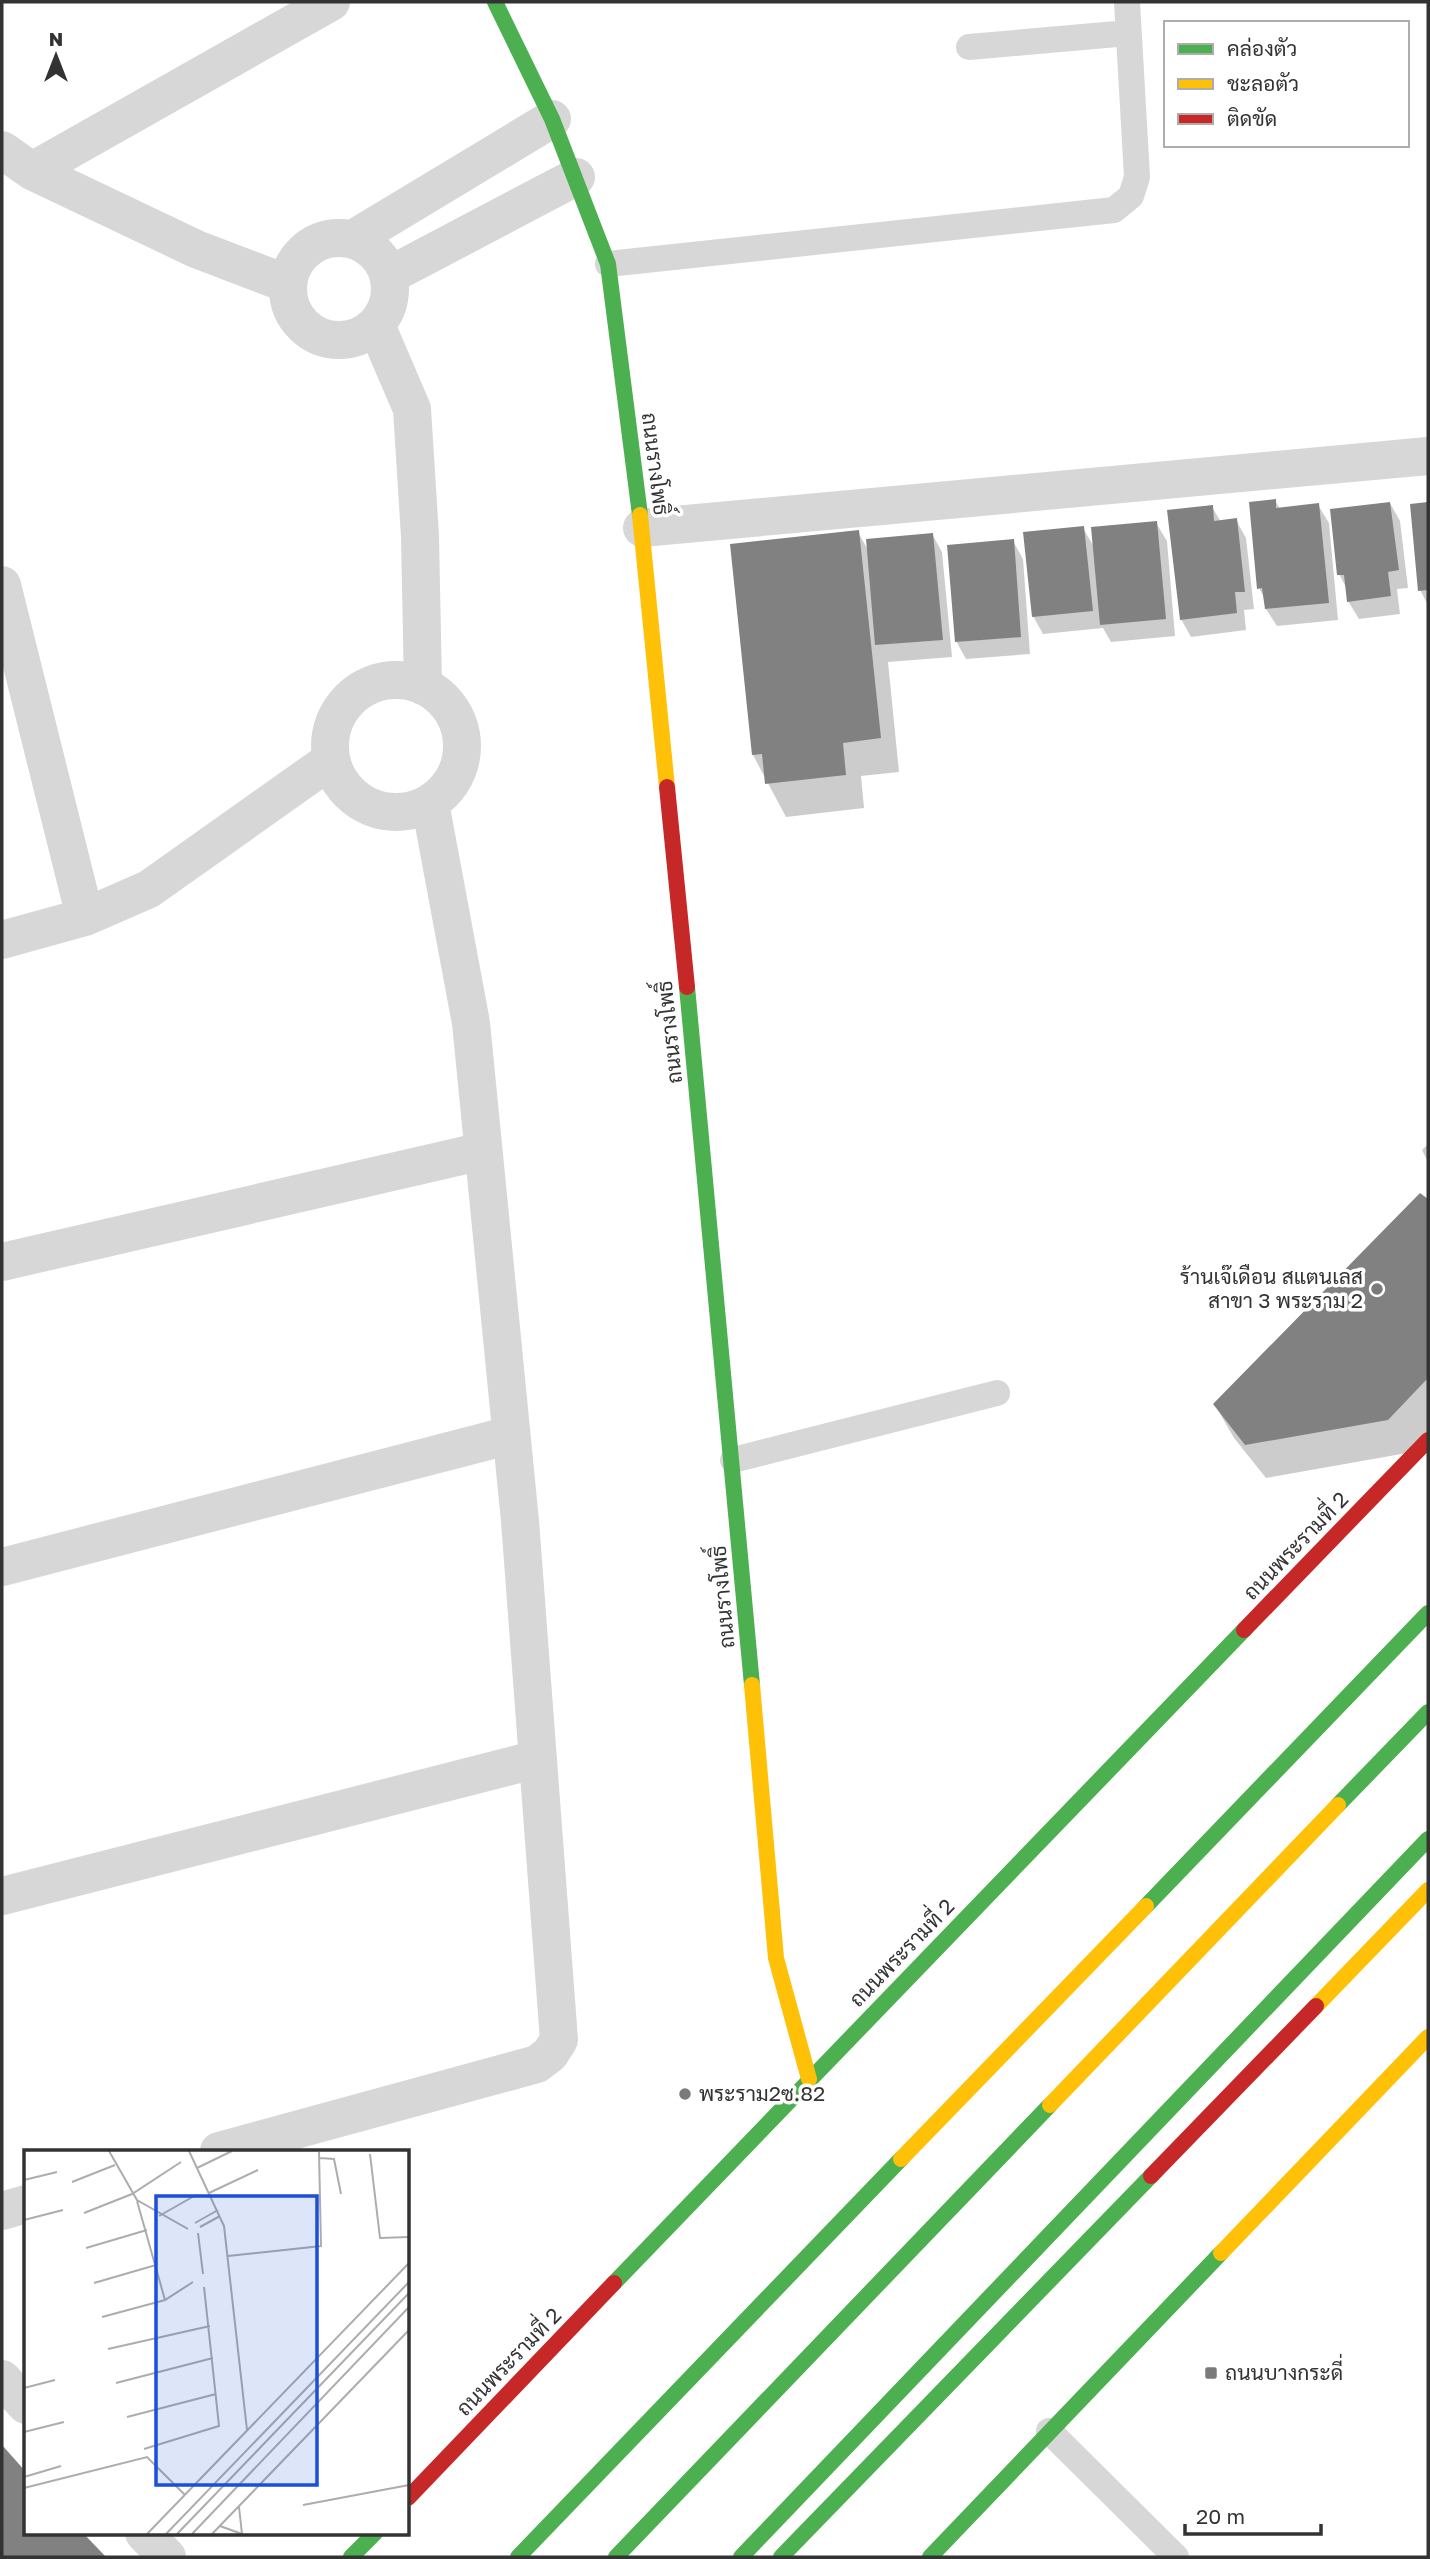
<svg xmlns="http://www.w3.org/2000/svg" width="1430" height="2559" font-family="'Golos Text',Sarabun,sans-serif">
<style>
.shadow{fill:#0003}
.building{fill:#818181}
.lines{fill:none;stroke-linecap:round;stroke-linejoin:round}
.lane{stroke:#d7d7d7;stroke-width:26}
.street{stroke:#d7d7d7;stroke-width:38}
.fast{stroke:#4caf50;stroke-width:16}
.slow{stroke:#ffc107;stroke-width:16}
.jam{stroke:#c62828;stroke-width:16}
.poi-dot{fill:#7a7a7a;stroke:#fff;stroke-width:2.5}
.labels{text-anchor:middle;stroke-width:7;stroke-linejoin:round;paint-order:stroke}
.street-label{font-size:21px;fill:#333;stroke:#fff}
.poi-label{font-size:21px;fill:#333;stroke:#fff;text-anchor:start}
.inset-road{fill:none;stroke:#adadad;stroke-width:2}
.view{fill:#1d4ed8;fill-opacity:0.15;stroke:#1d4ed8;stroke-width:3.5}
.inset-edge{fill:none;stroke:#333;stroke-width:3.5}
</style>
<rect width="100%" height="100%" fill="#fff"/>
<!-- shadow -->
<path class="shadow" d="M1275 500 1280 509 1318 505 1329 523 1338 620 1277 626 1266 609 1265 599 1259 588Z
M1390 503 1400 521 1408 588 1397 589 1400 614 1359 619 1348 601 1347 589 1339 574Z
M1428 504V605L1420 590 1412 505Z
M1212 507 1221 522 1236 520 1246 538 1254 609 1244 610 1246 630 1191 637 1181 619Z
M1156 523 1167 541 1175 636 1111 642 1103 628 1043 634 1033 616 1083 528 1094 547Z
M858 532 868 550 932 534 942 552 952 657 888 662 899 772 861 776 864 808 786 817 753 755Z
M1013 541 1023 559 1030 654 966 659 956 641Z
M1428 1144V1162L1422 1150Z
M1420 1195 1428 1202V1431L1407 1453 1266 1478 1234 1438 1215 1405Z
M2 2448 26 2474V2533H81L104 2557H2Z"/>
<!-- building -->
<path class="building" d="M1276 499V508L1319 503 1329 603 1265 609 1262 588 1257 589 1249 502Z
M1390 502 1399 570 1388 572 1391 596 1347 602 1344 575H1337L1330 509Z
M1428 502V590L1418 591 1410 504Z
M1213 505 1214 521 1237 518 1245 592H1235L1237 613 1180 620 1167 510Z
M1157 521 1166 619 1100 625 1091 527Z
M1084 526 1093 611 1032 617 1023 532Z
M859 530 881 738 843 743 846 775 765 784 762 754 752 755 730 544Z
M933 533 943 640 875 645 866 539Z
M1014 539 1021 637 955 642 947 545Z
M1420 1193 1428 1199V1378L1388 1420 1245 1445 1213 1404Z
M2 2445 26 2472V2533H83L106 2557H2Z"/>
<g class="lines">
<!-- lane -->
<path class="lane" d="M969 47 1128 33
M608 264 1114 210 1131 196 1137 177 1127 2
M733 1460 997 1393
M1049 2431 1176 2557"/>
<!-- street -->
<path class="street" d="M2 150 32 171 196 249 288 284
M32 171 331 2
M288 289a51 51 0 1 1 102 0a51 51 0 1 1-102 0Z
M353 239 552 119
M390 275 576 177
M376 325 412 409 420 536 423 686
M642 528 1428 456
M2 585 85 917
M330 746a66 66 0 1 1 132 0a66 66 0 1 1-132 0Z
M2 940 85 917 149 889 331 760
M2 1262 483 1151
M2 1567 511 1435
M2 1896 538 1759
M219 2151 537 2064 550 2054 559 2040 520 1521 471 1023 430 803
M2 2211 26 2204
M2 2379 26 2405
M144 2533 167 2557"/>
<!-- fast -->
<path class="fast" d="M495 2 552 119 608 264 640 515
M687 987 752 1685
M1338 1805 1428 1712
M1146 1906 1428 1613
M614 2283 1244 1630
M351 2557 375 2533
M518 2557 901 2159
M616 2557 1050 2105
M741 2557 1428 1839
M781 2557 1151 2176
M930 2557 1221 2253"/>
<!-- slow -->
<path class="slow" d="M640 515 667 787
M752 1685 776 1958 809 2079
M1316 2006 1428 1890
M1050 2105 1338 1805
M901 2159 1146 1906
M1221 2253 1428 2037"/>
<!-- jam -->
<path class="jam" d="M667 787 687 987
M1244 1630 1428 1440
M1151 2176 1316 2006
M408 2498 614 2283"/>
</g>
<!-- markers -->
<g class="poi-dot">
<circle cx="1377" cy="1289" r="7"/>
<circle cx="685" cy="2094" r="7"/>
<rect x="1204" y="2366" width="14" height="14" rx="3.5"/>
</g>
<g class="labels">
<!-- street labels -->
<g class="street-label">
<text transform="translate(655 464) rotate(83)" y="7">ถนนรางโพธิ์</text>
<text transform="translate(670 1032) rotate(-96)" y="7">ถนนรางโพธิ์</text>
<text transform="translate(1296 1546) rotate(-46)" y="7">ถนนพระรามที่ 2</text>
<text transform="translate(723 1597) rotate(-95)" y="7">ถนนรางโพธิ์</text>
<text transform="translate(902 1953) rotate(-46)" y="7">ถนนพระรามที่ 2</text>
<text transform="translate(509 2362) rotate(-46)" y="7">ถนนพระรามที่ 2</text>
</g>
<!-- poi labels -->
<g class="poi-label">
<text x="1363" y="1284" text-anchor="end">ร้านเจ๊เดือน สแตนเลส<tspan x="1363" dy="24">สาขา 3 พระราม 2</tspan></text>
<text x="699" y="2101">พระราม2ซ.82</text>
<text x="1225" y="2380">ถนนบางกระดี่</text>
</g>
</g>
<!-- overview -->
<g transform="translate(24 2150)">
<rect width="385" height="385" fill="#fff"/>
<path class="inset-road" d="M85 1 113 50 164 79M165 1 200 76 223 280M346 4 356 88 385 87M296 8 310 9 317 44M173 18 208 1M0 30 33 22M48 32 91 15M185 43 234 20M113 51 141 150M60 63 108 44 157 12M135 66 172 45M0 70 39 60M171 73 194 60M176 77 196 66M174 83 179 124M62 98 123 80M204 106 297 96 295 2M70 133 132 115M78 167 141 150 169 132M84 199 186 176M92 233 189 208M0 238 31 230M103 267 192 244M0 282 40 272M120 299 195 276 180 137M0 327 37 316M0 338 123 307 161 345M279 355 385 335M215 357 218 384M196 376 218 384M123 384 385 113M142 384 385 132M153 384 385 143M168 384 385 157M188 384 385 180"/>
<path class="view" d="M132 46H293V335H132Z"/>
<rect width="385" height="385" class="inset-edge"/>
</g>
<!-- border -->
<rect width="1430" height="2559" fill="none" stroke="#333333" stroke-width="7"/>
<!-- legend -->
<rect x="1164" y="21" width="245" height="126" fill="#ffffff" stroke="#adadad" stroke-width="2"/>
<rect x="1178" y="44" width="35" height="10" fill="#4caf50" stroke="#adadad" stroke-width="2"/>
<text x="1227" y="56" font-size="21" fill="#333333">คล่องตัว</text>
<rect x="1178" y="79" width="35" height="10" fill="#ffc107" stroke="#adadad" stroke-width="2"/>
<text x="1227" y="91" font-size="21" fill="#333333">ชะลอตัว</text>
<rect x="1178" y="114" width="35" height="10" fill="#c62828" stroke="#adadad" stroke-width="2"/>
<text x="1227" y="126" font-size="21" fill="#333333">ติดขัด</text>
<!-- north arrow -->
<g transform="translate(56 56)" stroke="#ffffff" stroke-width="5" paint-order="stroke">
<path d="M0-5L12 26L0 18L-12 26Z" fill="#333333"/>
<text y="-10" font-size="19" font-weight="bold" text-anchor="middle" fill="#333333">N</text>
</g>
<!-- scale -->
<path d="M1185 2524v10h136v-10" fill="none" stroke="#333333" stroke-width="3.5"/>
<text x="1196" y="2524" font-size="21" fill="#333333" stroke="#ffffff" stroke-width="5" paint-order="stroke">20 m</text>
</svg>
